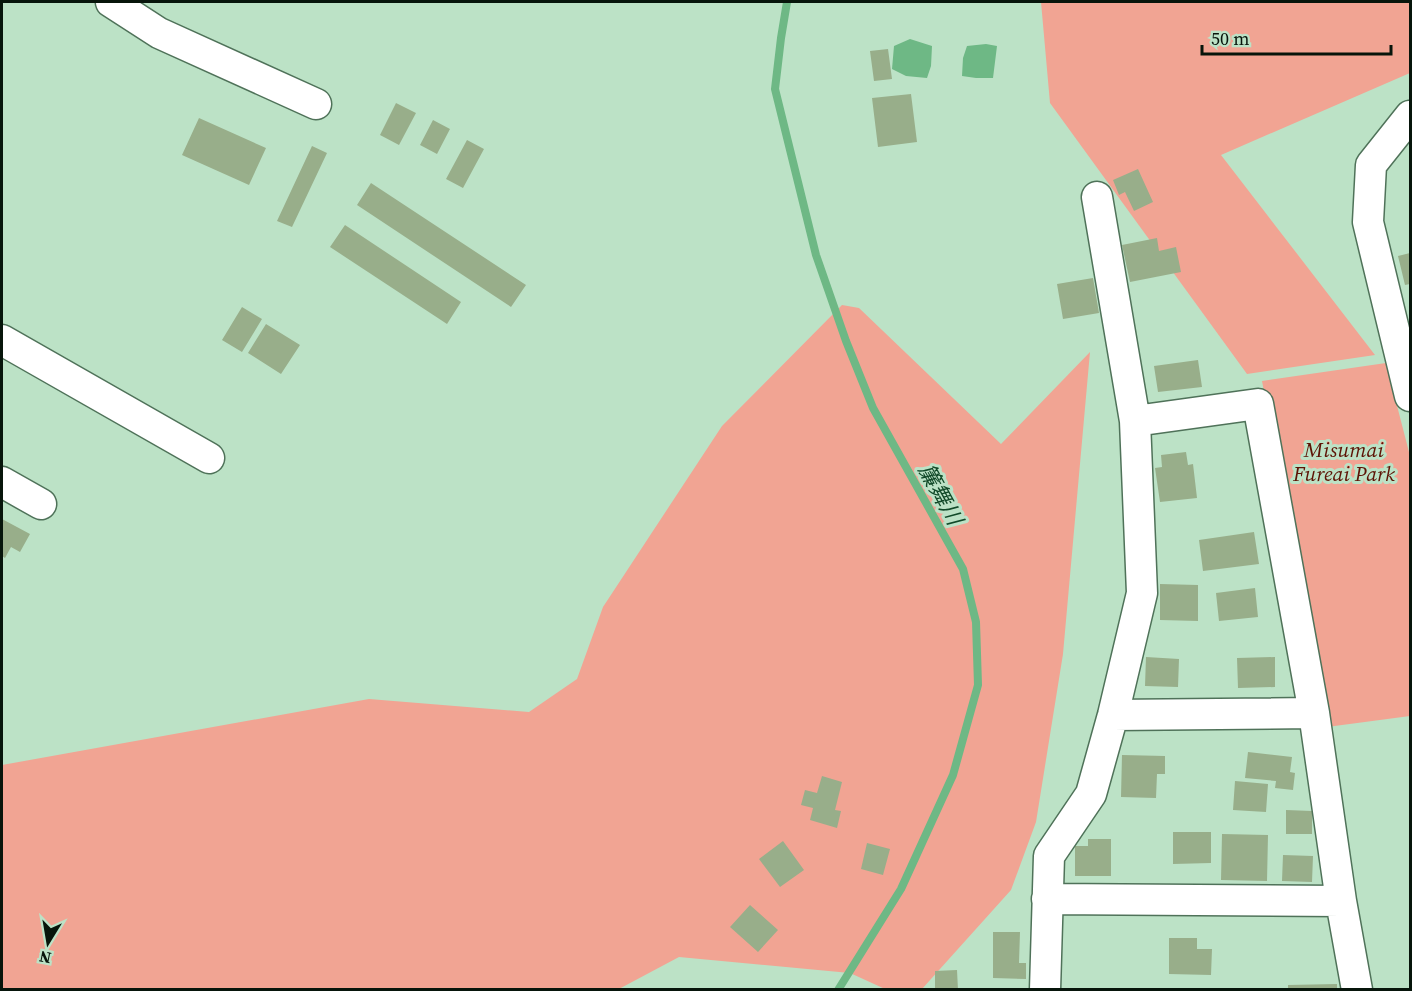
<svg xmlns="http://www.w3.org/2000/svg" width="1412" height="991" font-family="'Source Serif 4','Noto Sans JP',serif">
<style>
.green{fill:#f1a493}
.water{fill:#6eb885}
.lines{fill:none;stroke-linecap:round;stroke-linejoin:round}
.stream{stroke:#6eb885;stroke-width:8}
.building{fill:#98ae8a}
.minor-casing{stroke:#4f7259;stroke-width:33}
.minor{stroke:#fff;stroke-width:30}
.labels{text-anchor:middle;stroke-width:6;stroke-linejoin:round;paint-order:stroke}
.park-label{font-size:21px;font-style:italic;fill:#5d1305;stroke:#bce2c6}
.water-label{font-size:22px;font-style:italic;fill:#114928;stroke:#bce2c6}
</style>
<rect width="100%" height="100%" fill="#bce2c6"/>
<!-- green -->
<path class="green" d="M1041 2H1410V73L1221 155 1375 355 1247 374 1050 103Z
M842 305 859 308 1001 444 1090 352 1063 654 1036 822 1011 890 922 989H885L850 973 679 957 617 990H2V765L369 699 529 712 577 679 603 607 722 426Z
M1386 363 1410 456V716L1327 727 1262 381Z"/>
<!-- water -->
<path class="water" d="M910 39 932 46 931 66 927 78 906 76 892 69 894 46Z
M986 44 997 46 993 78H976L962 76 963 58 967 46Z"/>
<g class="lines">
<!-- stream -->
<path class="stream" d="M787 2 781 38 775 89 816 255 846 341 873 408 963 569 976 622 978 685 953 775 901 889 838 990"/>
</g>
<!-- building -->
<path class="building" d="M888 49 892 79 874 81 870 51Z
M911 94 917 142 878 147 872 98Z
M396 103 416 113 399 145 380 135Z
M199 118 266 148 249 185 182 155Z
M433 120 450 129 437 154 420 145Z
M467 140 484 149 463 188 446 179Z
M312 146 327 153 292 227 277 221Z
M1138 169 1153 202 1134 211 1125 192 1119 195 1113 180Z
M371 183 526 285 511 307 357 205Z
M345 225 461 302 447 324 330 247Z
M1157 238 1159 251 1176 247 1181 272 1130 282 1122 245Z
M1410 253V284L1405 285 1398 256Z
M1093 278 1099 313 1063 319 1057 284Z
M242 307 262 319 242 352 222 340Z
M266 324 300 345 281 374 248 353Z
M1198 360 1202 387 1158 392 1154 366Z
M1186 452 1188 465 1193 464 1197 498 1160 502 1155 468 1162 467 1161 455Z
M2 519 30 534 20 552 11 547 5 558 2 556Z
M1254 532 1259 564 1203 571 1199 540Z
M1160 584 1198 585V621L1160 620Z
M1255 588 1258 617 1219 621 1216 593Z
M1146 657 1179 659 1178 687 1145 686Z
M1275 657V687L1238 688 1237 658Z
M1248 752 1292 757 1290 772 1295 773 1293 790 1275 788 1276 781 1245 778Z
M1122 755 1165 756V774H1157L1156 798 1121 797Z
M822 776 842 782 835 810 841 811 837 828 810 820 813 808 801 805 805 790 817 793Z
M1235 781 1268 784 1266 812 1233 810Z
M1286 810 1312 811V834H1286Z
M1173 832H1211V863L1173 864Z
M1222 834 1268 835 1267 881 1221 880Z
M1088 839H1111V876H1075V846H1088Z
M783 841 804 870 780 887 759 859Z
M867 843 890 849 883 875 861 869Z
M1283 855 1313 856 1312 882 1282 881Z
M750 905 778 930 758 952 730 927Z
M993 932H1020L1019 963H1026V979L993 978Z
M1169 938H1197V949H1212L1211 975 1169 974Z
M957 970 958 990H935V971Z
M1337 984V990H1288V985Z"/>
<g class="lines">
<!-- minor casing -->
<g class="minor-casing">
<path id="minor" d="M111 2 159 33 316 104
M1410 116 1371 165 1368 222 1410 396
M2 340 209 458
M1135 421 1258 404 1314 713 1341 901 1357 990
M2 482 41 504
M1113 715 1314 713
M1047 899 1341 901
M1045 990 1049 856 1091 794 1113 715 1142 593 1135 421 1097 197"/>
</g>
<!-- minor -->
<use href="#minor" class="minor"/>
</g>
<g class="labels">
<!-- park labels -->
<g class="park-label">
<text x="1344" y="457">Misumai<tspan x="1344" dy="24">Fureai Park</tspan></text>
</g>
<!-- water labels -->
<g class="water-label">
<text transform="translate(941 494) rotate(61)" y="8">簾舞川</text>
</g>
</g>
<!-- border -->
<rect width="1412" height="991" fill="none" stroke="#07150b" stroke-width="6"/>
<!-- north arrow -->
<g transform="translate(48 943) rotate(191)" stroke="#bce2c6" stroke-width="4.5" paint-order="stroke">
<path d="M0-4.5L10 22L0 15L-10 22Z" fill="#07150b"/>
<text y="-9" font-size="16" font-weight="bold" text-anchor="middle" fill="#07150b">N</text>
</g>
<!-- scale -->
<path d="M1202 45v9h189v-9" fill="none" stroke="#07150b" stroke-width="3"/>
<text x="1211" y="45" font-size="18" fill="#07150b" stroke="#bce2c6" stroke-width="4.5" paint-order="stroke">50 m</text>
</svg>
